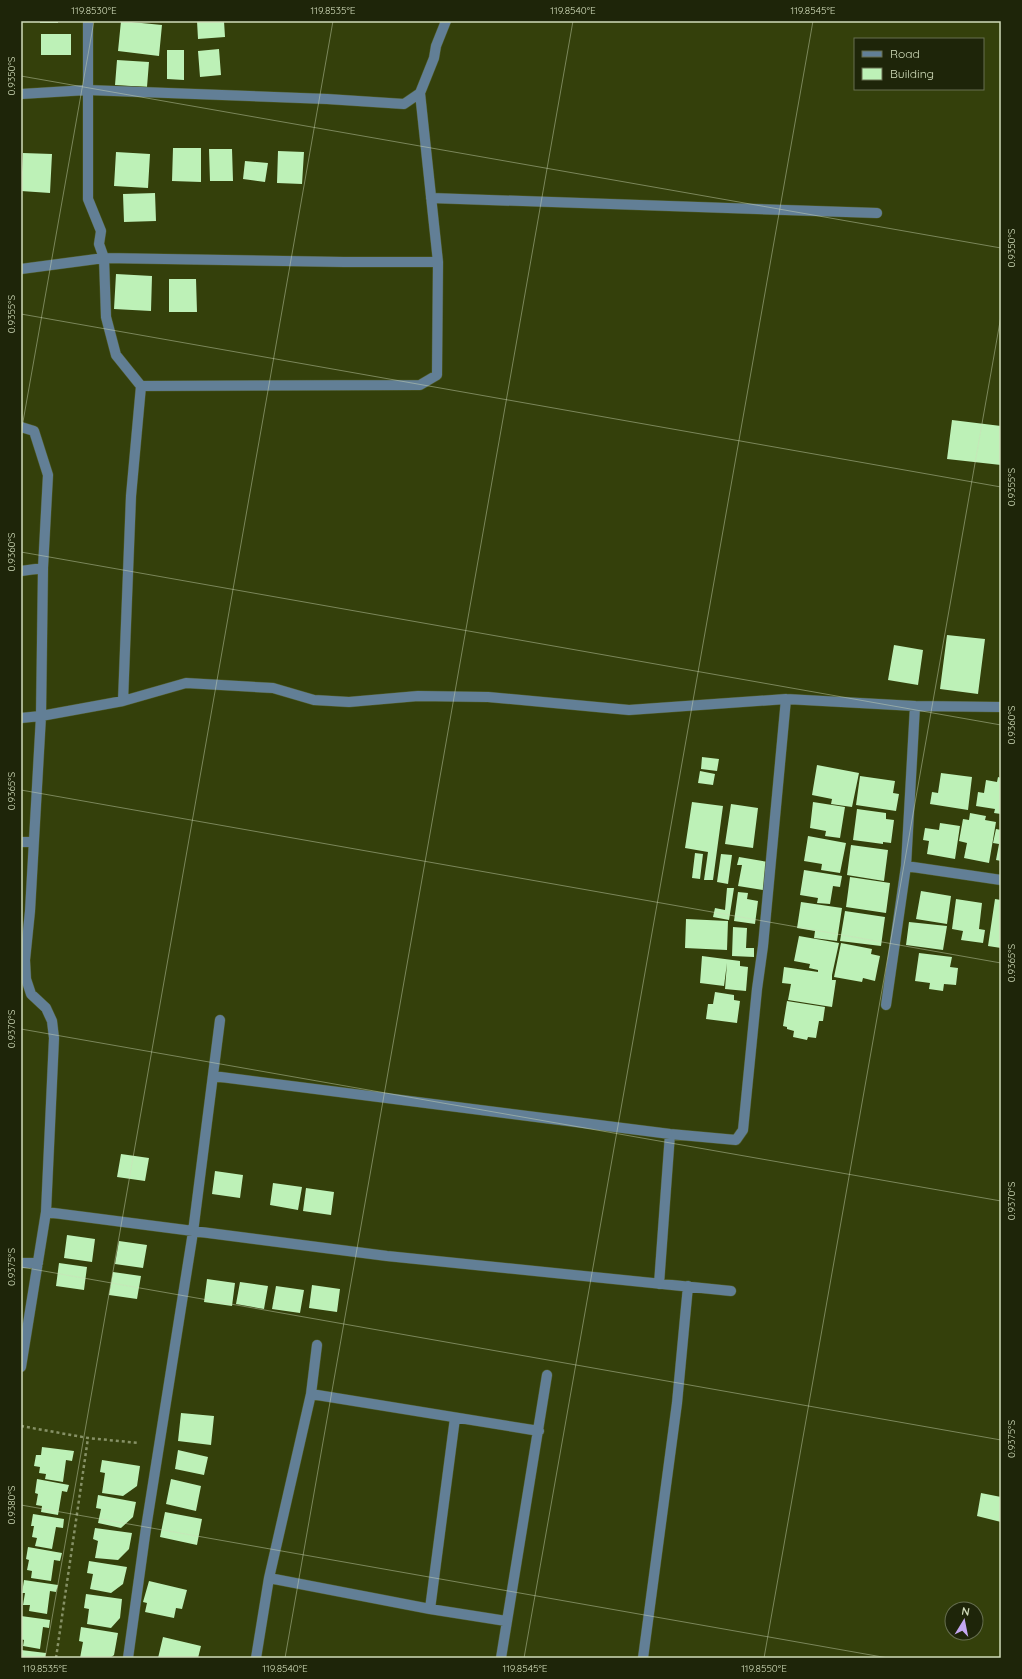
<svg xmlns="http://www.w3.org/2000/svg" width="1022" height="1679" font-family="Quicksand,sans-serif">
<style>
.building{fill:#bdf1b7}
.lines{fill:none;stroke-linecap:round;stroke-linejoin:round}
.minor-casing{stroke:#505c2a;stroke-width:11}
.path{stroke:#869166;stroke-width:2.5;stroke-dasharray:3 3;stroke-linecap:butt}
.minor{stroke:#627f96;stroke-width:10}
.ticks{fill:none;stroke:#d1dcba;stroke-width:1;stroke-opacity:0.45}
.neatline{fill:none;stroke:#d1dcba;stroke-width:1.5}
.ticks-label{font-size:10px;text-anchor:middle;fill:#d1dcba}
</style>
<rect width="100%" height="100%" fill="#34400b"/>
<!-- building -->
<path class="building" d="M40 21H58V23H40Z
M121 21 162 25 159 56 118 51Z
M197 21H224L225 37 198 39Z
M41 34H71V55H41Z
M219 49 221 75 200 77 198 51Z
M167 50H184V80L167 79Z
M117 60 149 62 147 87 115 85Z
M173 148H201V182L172 181Z
M209 149H232L233 181H210Z
M278 151 304 152 302 184 277 183Z
M116 152 150 154 148 188 114 186Z
M23 153 52 154 50 193 21 191Z
M245 161 268 163 265 182 243 179Z
M155 193 156 221 124 222 123 194Z
M116 274 152 276 151 311 114 309Z
M169 279H196L197 312H169Z
M952 420 1001 426V465L947 459Z
M947 635 985 639 978 694 940 689Z
M894 645 923 650 918 685 888 680Z
M702 757 719 759 717 771 701 769Z
M817 765 859 773 852 807 831 804 832 799 812 795Z
M700 771 715 774 713 785 698 783Z
M941 773 972 777 968 810 930 804 932 792 938 793Z
M860 776 895 781 893 793 899 794 896 811 856 805Z
M998 777 1001 778V814L994 813 995 809 976 806 978 792 984 793 986 780 997 782Z
M692 802 723 806 713 880H704L708 852 685 848Z
M813 802 845 807 840 838 825 836 826 831 810 828Z
M731 804 758 808 753 848 725 844Z
M857 809 886 813V819L894 820 891 843 883 842V844L853 840Z
M970 813 986 816 985 820 996 822 989 863 964 858 967 843 959 841 963 819 969 820Z
M940 823 960 826 955 859 927 854 929 841 923 840 925 828 939 830Z
M996 829 1001 830V861L996 860 999 844 993 843Z
M808 836 846 843 840 873 821 870 822 864 804 861Z
M851 845 888 850 884 881 847 875Z
M695 853 703 854 700 879 692 878Z
M721 854 732 855 728 884 717 882Z
M739 857 768 862 763 890 738 886 742 865H737Z
M804 870 842 876 840 887 833 886 830 904 817 903 818 898 800 895Z
M850 877 890 883 886 913 846 907Z
M727 888H734L729 920 713 917 715 908 725 910Z
M921 891 951 896 947 924 916 919Z
M738 892 748 893 747 899 758 901 755 924 734 921Z
M956 899 982 903 979 929 985 930 983 943 961 940 963 931 952 929Z
M995 899 1001 900V948L988 946Z
M801 902 842 908 837 941 814 938 815 931 797 928Z
M845 911 885 917 881 946 840 941Z
M686 919 728 921 727 950 685 948Z
M909 922 947 926 943 950 906 945Z
M733 927 747 928 746 948H754V957L732 956Z
M799 936 839 943 832 975V980H836L832 1007 788 1000 791 984 782 983 784 967 825 973 818 972V970L809 968 810 964 794 961Z
M841 943 872 949 871 954 880 956 875 981 863 978 862 982 834 977Z
M919 953 952 957 950 967 958 968 956 985 944 984 943 991 929 989 930 983 915 981Z
M702 956 740 961V966L748 967 746 991 725 989 727 963 724 986 700 983Z
M715 992 734 995V1000L740 1001 737 1023 706 1019 708 1004H713Z
M787 1001 825 1007 823 1021H819L816 1038 808 1037 807 1040 793 1037 794 1031 787 1029V1027L783 1026Z
M121 1154 149 1158 145 1181 117 1177Z
M215 1171 243 1175 240 1198 212 1194Z
M273 1183 302 1187 298 1210 270 1205Z
M306 1188 334 1192 331 1215 303 1211Z
M67 1235 95 1239 92 1262 64 1258Z
M119 1241 147 1245 143 1268 115 1264Z
M59 1263 87 1267 84 1290 56 1286Z
M113 1272 141 1276 137 1299 109 1295Z
M207 1279 235 1283 232 1306 204 1302Z
M240 1282 268 1286 264 1309 236 1304Z
M312 1285 340 1289 337 1312 309 1308Z
M276 1286 304 1290 300 1313 272 1309Z
M181 1413 214 1416 211 1445 178 1441Z
M42 1447 74 1451 72 1461 66 1460 63 1482 45 1479 46 1474 39 1473 40 1467 34 1466 36 1455H41Z
M178 1450 208 1457 204 1475 175 1469Z
M102 1460 140 1466 137 1486 123 1496 102 1493 105 1473 100 1472Z
M37 1479 69 1485 67 1492 62 1491 58 1515 41 1512 42 1506 36 1505 38 1494 35 1493Z
M171 1479 201 1486 196 1511 166 1504Z
M981 1493 1001 1497V1522L977 1516Z
M98 1495 136 1502 133 1517 121 1528 98 1523 101 1509 96 1508Z
M165 1512 202 1519 197 1545 160 1537Z
M33 1514 64 1519 63 1528 56 1527 52 1549 35 1546 37 1538 32 1537 34 1526H31Z
M95 1528 132 1533 129 1549 118 1560 95 1558 98 1541 93 1539Z
M28 1547 62 1553 60 1561 54 1560 51 1581 31 1578 32 1571 27 1570 29 1560 26 1559Z
M89 1561 127 1567 123 1584 111 1593 90 1589 93 1574 87 1573Z
M24 1580 58 1585 56 1592 50 1591 47 1614 29 1611 30 1605H23L25 1593H22Z
M149 1581 187 1590 182 1609 176 1608 174 1618 145 1612 147 1603 143 1602Z
M86 1594 122 1599 120 1618 111 1628 87 1624 89 1609 84 1608Z
M21 1616 50 1620 49 1628 43 1627 40 1649 23 1646 24 1640 21 1639Z
M81 1627 118 1633 114 1655 110 1658H80L83 1642 79 1641Z
M163 1637 201 1646 198 1658H158Z
M21 1650 46 1653 45 1658H21Z"/>
<g class="lines">
<!-- minor casing -->
<g class="minor-casing">
<path id="minor" d="M88 21V199L101 231 99 244 104 258 344 262H438
M21 94 87 90 327 99 404 104 420 93 434 58 436 46 446 21
M431 198 877 213
M21 269 104 258 106 317 116 355 141 386 131 496 123 701
M141 386 420 385 437 375 438 262 420 93
M21 427 34 431 48 475 43 568 41 716 21 718
M21 571 43 568
M21 842H33
M906 866 1001 880
M886 1005 906 866 915 706
M213 1076 670 1134 736 1140 743 1130 757 989 763 946 786 699
M46 1212 387 1256 731 1291
M21 1263H38
M659 1284 670 1134
M21 1367 46 1212 54 1038 52 1021 46 1008 31 994 26 979 25 960 30 911 41 716 123 701 186 683 273 688 314 700 349 702 418 696 488 697 629 710 786 699 915 706 1001 707
M311 1394 539 1431
M269 1578 311 1394 317 1345
M430 1609 455 1418
M128 1658 146 1528 193 1232 220 1020
M256 1658 269 1578 430 1609 506 1621
M501 1658 547 1375
M643 1658 677 1403 688 1286"/>
</g>
<!-- path -->
<path class="path" d="M21 1426 88 1438 139 1443
M56 1658 88 1438"/>
<!-- minor -->
<use href="#minor" class="minor"/>
</g>
<!-- ticks -->
<path class="ticks" d="M21 76 1001 248M21 314 1001 487M21 433 94 21M21 552 1001 725M21 790 1001 963M21 1029 1001 1201M21 1267 1001 1440M21 1505 888 1658M45 1658 333 21M285 1658 573 21M524 1658 813 21M764 1658 1001 316"/>
<!-- border -->
<rect width="1022" height="1679" fill="none" stroke="#1e2509" stroke-width="44"/>
<!-- legend -->
<rect x="854" y="38" width="130" height="52" fill="#1e2509" stroke="#666e50"/>
<rect x="862" y="51" width="20" height="6" fill="#627f96" stroke="#666e50"/>
<text x="890" y="58" font-size="12" fill="#d1dcba">Road</text>
<rect x="862" y="68" width="20" height="12" fill="#bdf1b7" stroke="#666e50"/>
<text x="890" y="78" font-size="12" fill="#d1dcba">Building</text>
<!-- north arrow -->
<g transform="translate(964 1621) rotate(10)"><circle r="19" fill="#1e2509" stroke="#666e50"/>
<path d="M0-3L7 15L0 10L-7 15Z" fill="#c4a7f1"/>
<text y="-6" font-size="11" font-weight="bold" text-anchor="middle" fill="#d1dcba">N</text>
</g>
<rect x="22" y="22" width="978" height="1635" class="neatline"/>
<g class="ticks-label">
<text x="94" y="14">119.8530°E</text>
<text x="333" y="14">119.8535°E</text>
<text x="573" y="14">119.8540°E</text>
<text x="813" y="14">119.8545°E</text>
<text transform="translate(11 76) rotate(-90)" y="4">0.9350°S</text>
<text transform="translate(1011 248) rotate(-90)" y="4">0.9350°S</text>
<text transform="translate(11 314) rotate(-90)" y="4">0.9355°S</text>
<text transform="translate(1011 487) rotate(-90)" y="4">0.9355°S</text>
<text transform="translate(11 552) rotate(-90)" y="4">0.9360°S</text>
<text transform="translate(1011 725) rotate(-90)" y="4">0.9360°S</text>
<text transform="translate(11 791) rotate(-90)" y="4">0.9365°S</text>
<text transform="translate(1011 963) rotate(-90)" y="4">0.9365°S</text>
<text transform="translate(11 1029) rotate(-90)" y="4">0.9370°S</text>
<text transform="translate(1011 1201) rotate(-90)" y="4">0.9370°S</text>
<text transform="translate(11 1267) rotate(-90)" y="4">0.9375°S</text>
<text transform="translate(1011 1439) rotate(-90)" y="4">0.9375°S</text>
<text transform="translate(11 1505) rotate(-90)" y="4">0.9380°S</text>
<text x="45" y="1672">119.8535°E</text>
<text x="285" y="1672">119.8540°E</text>
<text x="525" y="1672">119.8545°E</text>
<text x="764" y="1672">119.8550°E</text>
</g>
</svg>
